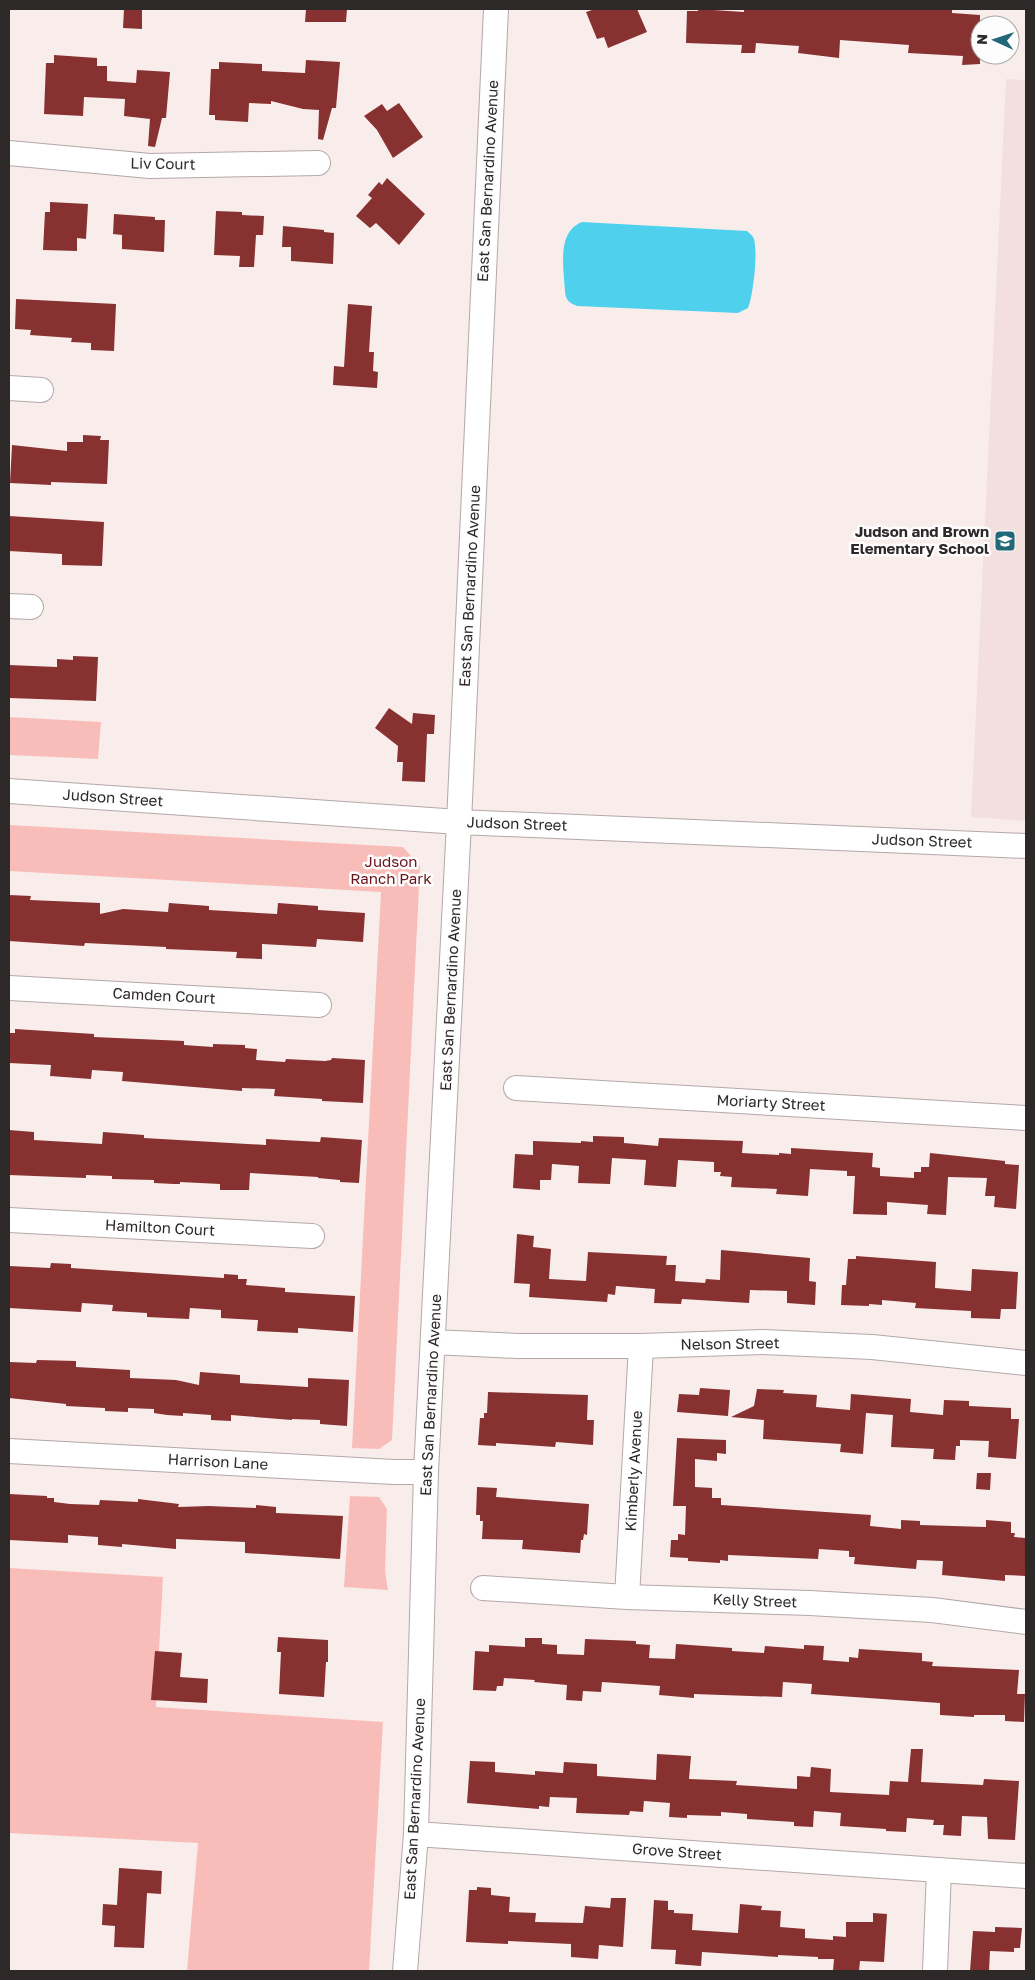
<svg xmlns="http://www.w3.org/2000/svg" width="1035" height="1980" font-family="'Golos Text',sans-serif">
<style>
.built{fill:#f3dfdd}
.green{fill:#f9bdb9}
.water{fill:#4fd0ed}
.building{fill:#873131}
.lines{fill:none;stroke-linecap:round;stroke-linejoin:round}
.minor-casing{stroke:#b3a8a8;stroke-width:26}
.minor{stroke:#fff;stroke-width:24}
.labels{text-anchor:middle;stroke-width:5;stroke-linejoin:round;paint-order:stroke}
.street-label{font-size:15px;fill:#2d2928;stroke:#fdfdfd}
.poi-label{font-size:15px;font-weight:bold;fill:#2d2928;stroke:#fdfdfd;text-anchor:end}
.park-label{font-size:15px;fill:#691319;stroke:#fdfdfd}
</style>
<rect width="100%" height="100%" fill="#f9edec"/>
<!-- built -->
<path class="built" d="M1006 79 1026 80V821L971 817Z"/>
<!-- green -->
<path class="green" d="M9 717 101 722 98 759 9 755Z
M9 825 403 847 420 866 392 1440 379 1449 352 1448 381 892 9 871Z
M350 1496 379 1497 387 1509 385 1571 388 1590 344 1587Z
M9 1568 163 1577 156 1707 383 1722 369 1971H187L198 1843 9 1833Z"/>
<!-- water -->
<path class="water" d="M582 222 747 231C749 233 752 235 753 237 759 247 753 297 748 308L738 313 577 306C569 303 566 300 565 292 564 269 556 232 582 222Z"/>
<!-- building -->
<path class="building" d="M124 9H142V29L123 28Z
M306 9H347L346 22H305Z
M595 9H637L647 32 608 48 604 37 597 39 586 12Z
M698 9 744 12V9H952V13L980 15V64L962 65 963 56 908 53 909 45 840 40 839 58 798 53 799 46 756 43 755 53H741L742 45 686 43 687 11H698Z
M54 55 97 58V66H107V81L136 83 137 70 170 72 166 118H162L155 147 148 146 150 119 124 116 125 99 84 97 83 116 44 114 46 63H54Z
M306 60 340 62 336 108H332L323 140 318 139 319 110 303 109 271 101V104L249 103 248 122 215 120V115H209L211 69H219V62L262 64V71L305 73Z
M399 103 423 137 393 158 377 130 364 116 382 104 387 111Z
M387 178 425 214 399 245 376 223 370 228 356 216 372 198 368 195 379 182 382 185Z
M50 202 88 204 86 239 77 238V251L43 250 45 212H50Z
M216 211 242 212V215L264 216 263 235H256L254 267H239L240 256 214 255Z
M114 214 155 217V220H165L164 252 122 249V235L113 234Z
M283 226 324 230V232L334 233 333 264 291 261V247H282Z
M16 299 116 304 114 351 91 350V343L71 342 72 338 30 335 31 330 15 329Z
M348 304 372 306 369 352H374L373 371 378 372 377 388 333 385 334 366 344 367Z
M83 435 101 436 100 440H109L107 484 51 482V485L10 483 12 445 67 451V442H83Z
M9 516 104 522 102 566 62 565V554L9 551Z
M73 656 98 657 96 701 9 698V665L57 667V659L73 660Z
M389 708 412 724 413 713 435 715 434 734H427L425 782 402 781 403 762H397L398 746 375 728Z
M9 895 31 896 30 900 100 903V914L123 909 168 912 169 903 209 906V910L277 914 278 903 318 906V910L365 913 363 942 317 939 316 947 262 944V959L236 958 237 952 166 949V947L85 943 84 946 9 941Z
M15 1029 94 1034V1037L184 1041V1045L213 1047V1044L245 1045V1048L257 1049 256 1060 285 1062 286 1059 325 1061 331 1060 332 1058 365 1060 363 1103 322 1101V1099L274 1096 275 1089 242 1088V1091L122 1081 123 1072 92 1070 91 1079 50 1076 51 1065 9 1063V1033H15Z
M9 1130 34 1132V1140L102 1144 103 1132 144 1135V1138L266 1145V1139L320 1142 321 1137 362 1140 359 1183 340 1182V1180L318 1178V1177L250 1173 249 1190H220V1184L180 1182V1184H174L154 1183V1180L112 1179V1176L86 1175V1178L9 1175Z
M593 1136 624 1137V1143L658 1146 659 1138 743 1141 742 1153 779 1155V1153L791 1154V1148L873 1153 872 1167 880 1168V1176L914 1178V1172H921V1167H929L930 1153 1005 1161V1164L1019 1165 1016 1209 994 1207 995 1196H985L987 1178 948 1177 946 1215 927 1214 928 1205 887 1202V1215L853 1214 855 1176H847V1171L810 1169 808 1196 776 1194 777 1189 731 1187 732 1177 720 1176 721 1172H714V1162L678 1160 676 1187 644 1185 646 1160 612 1158 610 1184 578 1183 579 1166 552 1164 551 1180H540V1190L513 1188 515 1154 533 1155V1141L581 1143V1141L593 1142Z
M517 1234 534 1236 533 1247 551 1249 549 1279 586 1281 588 1252 667 1256 666 1265H676L675 1281 705 1283 706 1279 720 1280 721 1250 810 1258 809 1281 816 1282 815 1305 787 1303V1291L750 1290 749 1303 682 1299 681 1304 654 1303 655 1289 616 1286 615 1295 608 1294 607 1302 529 1297 530 1284 514 1283Z
M856 1256 936 1262 935 1288 971 1291 972 1269 1018 1272 1016 1309H1001L1000 1319 971 1318V1311L915 1308 916 1303 882 1300V1305L869 1304V1306L841 1305 842 1285H846L848 1259H856Z
M51 1263 71 1264V1268L224 1278V1274L238 1275V1279H247L246 1285 285 1288V1292L355 1296 353 1332 298 1328V1333L257 1331 258 1320 221 1318V1310L190 1308 189 1319 147 1317V1313L112 1311 113 1305 82 1303 81 1312 9 1308V1266L50 1268Z
M37 1360 76 1361V1367L130 1370V1378L176 1380 199 1385 200 1372 240 1375V1383L308 1387V1378L349 1380 347 1426 320 1424V1420L292 1419V1420L231 1415V1421L211 1420V1415L183 1413V1416L167 1415 154 1413V1409L128 1408V1412L105 1411V1408L66 1406V1404L9 1398V1362L36 1363Z
M700 1388 730 1390 728 1416 677 1412 679 1394 699 1395Z
M757 1389 784 1390 783 1393 817 1395 816 1407 850 1410 851 1394 911 1399 910 1412 943 1415 944 1400 969 1401V1406L1011 1408V1419H1019L1016 1459 988 1457 989 1441 960 1440V1446H956L955 1460 933 1459 934 1449 891 1447 893 1415 866 1413 863 1454 840 1452 841 1444 763 1439 764 1420 731 1417 754 1406Z
M488 1392 588 1395 587 1420H594L593 1445 556 1442 555 1447 496 1443V1446L478 1445 480 1418H484V1413H487Z
M677 1438 726 1440V1454L717 1453V1461L695 1459V1487L712 1488V1498H721V1505L871 1515 870 1526 901 1529V1520L920 1521V1525L986 1527V1520L1011 1522V1533H1015L1014 1537 1026 1538V1576L1005 1575V1581L942 1575 943 1561 917 1560 916 1569 854 1564 855 1557H849V1551L819 1549 818 1559 728 1555V1561L720 1560V1563L688 1561V1558L670 1557 671 1540H678V1534L685 1535 686 1506H673Z
M977 1473H991L990 1490 976 1489Z
M477 1487 497 1488 496 1497 589 1504 587 1535 584 1534 583 1540H581L580 1553 522 1549 523 1540 482 1539 483 1521H480V1515H476Z
M9 1494 47 1496V1498H54V1502L70 1504 99 1505 100 1500 138 1502V1499L179 1504 178 1507 209 1506 256 1508V1505L276 1507V1513L343 1516 340 1559 245 1553V1542L176 1539V1549L122 1544V1547L98 1545V1537L68 1535V1543L9 1540Z
M278 1637 328 1640V1662H326L324 1697 279 1694 281 1652H277Z
M525 1638H542V1644L557 1645V1654L584 1655 585 1639 636 1641V1644L650 1645 649 1658 675 1659 676 1644 732 1648V1651L764 1653 765 1646 804 1649V1645L824 1646 823 1660 849 1662V1657L858 1658 859 1649 922 1653V1661L933 1662 932 1666 1019 1670 1017 1694H1025L1024 1722 1005 1721V1715H974V1717L940 1715V1703L811 1694 812 1684 783 1682 782 1697 694 1694V1698L659 1695 660 1686 602 1682 601 1692 583 1691 582 1701 566 1700 567 1685 534 1682 535 1680 504 1678 503 1686H497L496 1691 473 1690 475 1651 489 1652V1645L525 1647Z
M155 1651 182 1653 180 1677 208 1679 207 1703 151 1700Z
M911 1749H923L921 1782 983 1785 984 1779 1019 1781 1015 1840 988 1839 987 1817 962 1816 961 1836 943 1835 944 1825H933L934 1820 907 1818 906 1832 886 1831V1829L840 1826 841 1813 814 1811 813 1827 794 1826V1822L747 1819V1814L721 1812V1816L687 1815V1818L669 1817 670 1803 644 1801 643 1812 630 1811 629 1815 576 1813 577 1798 550 1797 549 1807 539 1806V1809L467 1803 470 1761 495 1762V1772L535 1775V1771L563 1773 564 1762 597 1764V1776L656 1780 657 1754 691 1756 689 1779 737 1781 736 1785 797 1789V1776L810 1777 811 1767 831 1769 830 1792 889 1795 890 1781 908 1782Z
M119 1868 162 1871 161 1894 147 1893 144 1948 114 1947 115 1926 102 1925 103 1904 117 1905Z
M477 1887 491 1888V1895L510 1897 509 1912 536 1913 535 1922 583 1923 585 1906 610 1908 611 1898H626L623 1947 599 1945 598 1959 571 1957V1944L508 1941V1944L466 1942 469 1890H477Z
M654 1900 668 1901V1910H674V1913L693 1914 692 1930 738 1933 740 1904 762 1906 761 1910 781 1911 780 1927 805 1929V1938L833 1940V1936L846 1937V1922H873V1913L887 1914 884 1962 860 1961 859 1971H833L834 1959H818V1957L778 1955V1957L702 1952 701 1966 675 1964 676 1950 651 1949Z
M995 1927 1022 1928 1020 1948H1014V1952L990 1951 989 1971H970L973 1931 995 1932Z"/>
<g class="lines">
<!-- minor casing -->
<g class="minor-casing">
<path id="minor" d="M9 153 150 166 318 163
M9 388 41 390
M9 606 31 607
M9 791 459 822 1026 846
M9 988 319 1005
M516 1088 1026 1118
M9 1220 312 1236
M433 1342 518 1346H641L763 1342 872 1347 1026 1363
M9 1451 394 1472H426
M483 1588 627 1597 810 1603 932 1610 1026 1622
M627 1597 641 1346
M416 1834 1026 1876
M405 1971 416 1834 426 1472 459 822 496 9
M935 1971 939 1870"/>
</g>
<!-- minor -->
<use href="#minor" class="minor"/>
</g>
<!-- icons -->
<defs>
<g id="school-square" transform="scale(1.125)"><rect x="-9" y="-9" width="18" height="18" rx="4" fill="#226878" stroke="#fdfdfd"/><path d="M0-5L7-2L0 1L-7-2ZM-4 1L0 2.5L4 1V4Q0 6-4 4Z" fill="#fff"/></g>
</defs>
<g fill-rule="evenodd">
<use href="#school-square" x="1005" y="541"/>
</g>
<g class="labels">
<!-- street labels -->
<g class="street-label">
<text transform="translate(163 164) rotate(1)" y="5">Liv Court</text>
<text transform="translate(488 181) rotate(-87)" y="5">East San Bernardino Avenue</text>
<text transform="translate(470 586) rotate(-87)" y="5">East San Bernardino Avenue</text>
<text transform="translate(113 798) rotate(4)" y="5">Judson Street</text>
<text transform="translate(517 824) rotate(2)" y="5">Judson Street</text>
<text transform="translate(922 841) rotate(2)" y="5">Judson Street</text>
<text transform="translate(451 990) rotate(-87)" y="5">East San Bernardino Avenue</text>
<text transform="translate(164 996) rotate(3)" y="5">Camden Court</text>
<text transform="translate(771 1103) rotate(3)" y="5">Moriarty Street</text>
<text transform="translate(160 1228) rotate(3)" y="5">Hamilton Court</text>
<text transform="translate(730 1344) rotate(-1)" y="5">Nelson Street</text>
<text transform="translate(431 1395) rotate(-87)" y="5">East San Bernardino Avenue</text>
<text transform="translate(218 1462) rotate(3)" y="5">Harrison Lane</text>
<text transform="translate(634 1471) rotate(-87)" y="5">Kimberly Avenue</text>
<text transform="translate(755 1601) rotate(2)" y="5">Kelly Street</text>
<text transform="translate(415 1799) rotate(-87)" y="5">East San Bernardino Avenue</text>
<text transform="translate(677 1852) rotate(4)" y="5">Grove Street</text>
</g>
<!-- poi labels -->
<g class="poi-label">
<text x="989" y="537">Judson and Brown<tspan x="989" dy="17">Elementary School</tspan></text>
</g>
<!-- park labels -->
<g class="park-label">
<text x="391" y="867">Judson<tspan x="391" dy="17">Ranch Park</tspan></text>
</g>
</g>
<!-- border -->
<rect width="1035" height="1980" fill="none" stroke="#2d2928" stroke-width="20"/>
<!-- north arrow -->
<g transform="translate(995 40) rotate(273)"><circle r="24" fill="#fdfdfd" stroke="#aaa8a8"/>
<path d="M0-4L9 19L0 12L-9 19Z" fill="#226878"/>
<text y="-8" font-size="14" font-weight="bold" text-anchor="middle" fill="#2d2928">N</text>
</g>
</svg>
